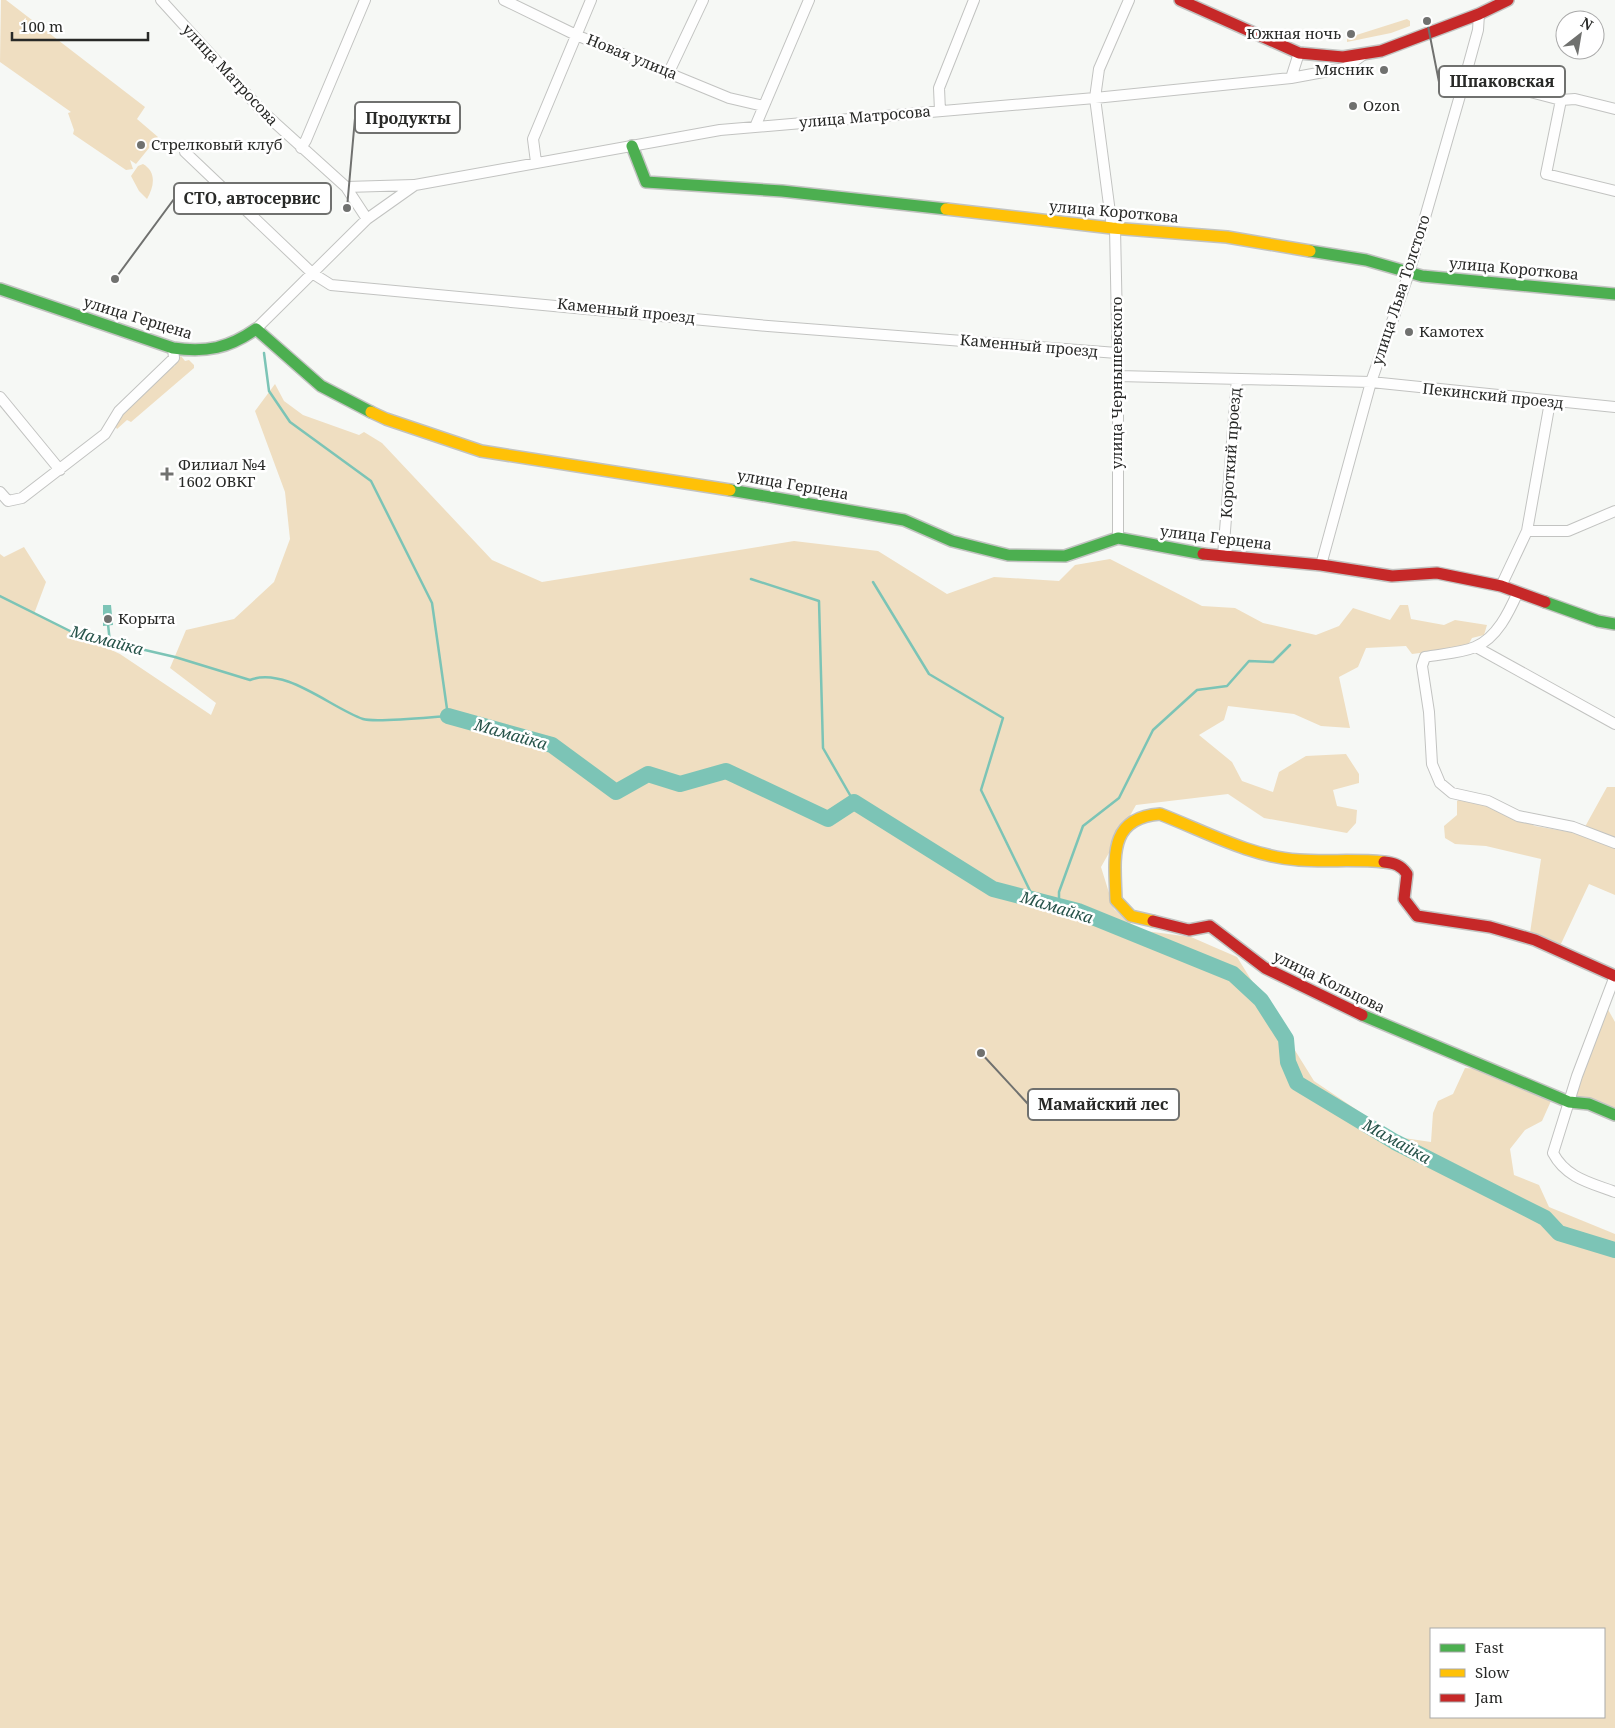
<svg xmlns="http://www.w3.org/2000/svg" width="1615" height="1728" font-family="'Noto Serif',serif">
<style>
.green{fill:#efdec1;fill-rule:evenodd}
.water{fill:#7cc4b6}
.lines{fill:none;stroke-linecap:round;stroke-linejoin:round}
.stream{stroke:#7cc4b6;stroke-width:2.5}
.river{stroke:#7cc4b6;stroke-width:16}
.street-casing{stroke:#c2c3c1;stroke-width:12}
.fast-casing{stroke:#c2c3c1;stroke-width:14}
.slow-casing{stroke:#c2c3c1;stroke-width:14}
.jam-casing{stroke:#c2c3c1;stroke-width:14}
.street{stroke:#fefefe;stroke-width:10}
.fast{stroke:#4caf50;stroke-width:11}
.slow{stroke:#ffc107;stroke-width:11}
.jam{stroke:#c62828;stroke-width:11}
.poi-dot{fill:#70716f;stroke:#fff;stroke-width:2}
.labels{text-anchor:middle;stroke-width:5;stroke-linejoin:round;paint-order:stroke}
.poi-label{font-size:15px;fill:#282927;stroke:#fff;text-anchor:start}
.street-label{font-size:15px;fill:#282927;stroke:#fff}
.water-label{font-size:16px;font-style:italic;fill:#27534a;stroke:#fff}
.leader{fill:none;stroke:#70716f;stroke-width:2}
.callout-dot{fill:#70716f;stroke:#fff;stroke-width:2}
.callout{fill:#fff;stroke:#70716f;stroke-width:2}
.callout-label{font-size:16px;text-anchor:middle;font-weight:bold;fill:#282927}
</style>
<rect width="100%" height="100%" fill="#f6f8f5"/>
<!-- green -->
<path class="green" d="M1 0H6L145 107 137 119 158 137 136 164 130 160 133 169 126 170 73 134 74 130 68 113 71 112 0 62Z
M1407 19 1410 21V26L1391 33 1347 42V38Z
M143 164C157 172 154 187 147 199L139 191 131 176 138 166Z
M181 356 185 361 189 360 194 365V368L131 422 127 420 117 429 115 426 121 414 170 367 175 366V361Z
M275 384 284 401 303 415 359 435 364 432 382 443 492 560 542 582 794 541 878 551 947 594 994 577 1059 581 1075 565 1110 559 1202 606 1235 608 1263 623 1316 635 1339 626 1353 608 1390 620 1400 605H1408L1411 619 1444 625 1455 620 1487 625 1484 635 1472 638 1467 647 1412 654 1406 646 1366 648 1358 667 1339 677 1350 728 1321 726 1294 714 1228 706 1224 720 1199 735 1232 762 1242 781 1273 792 1279 772 1306 756 1346 754 1359 774V783L1333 790 1337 806 1357 810 1356 823 1347 833 1264 818 1228 794 1136 805 1101 867 1114 909 1138 930 1191 937 1237 957 1314 1081 1397 1137 1431 1142 1433 1113 1438 1101 1453 1094 1465 1068 1480 1069 1551 1101 1542 1121 1525 1130 1510 1149 1514 1175 1539 1185 1549 1207 1615 1234V1728H0V554L4 557 24 547 46 582 34 614 120 654 211 715 216 703 170 668 186 630 234 619 274 582 290 539 285 492 255 411ZM1431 1629H1604V1717H1431Z
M1607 787H1615V895L1589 884 1560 946 1530 933 1541 859 1486 846 1455 844 1445 838 1444 826 1457 815V801L1460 799 1485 802 1535 826 1581 834Z
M1606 1006 1615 1022V1113L1575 1100V1086Z"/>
<!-- water -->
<path class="water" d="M103 605H111L113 625 103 626Z"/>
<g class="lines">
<!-- stream -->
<path class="stream" d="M751 579 819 601 823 748 854 802
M873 582 929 674 1003 718 981 790 1034 899
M0 596 76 634 175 657 250 680C285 666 331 708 363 719 375 723 431 717 448 716L432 603 371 481 290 422 269 391 264 353
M108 624 110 643
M1059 906V892L1083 826 1119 798 1153 730 1197 690 1227 686 1249 661 1273 662 1290 645"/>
<!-- river -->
<path class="river" d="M448 716 552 745 616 792 648 774 680 784 726 771 828 819 854 802 993 889 1078 911 1233 974 1261 1000 1286 1039 1288 1062 1297 1083 1395 1142 1545 1218 1559 1233 1615 1250"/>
<!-- street casing -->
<g class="street-casing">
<path id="street" d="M161 0 263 112 346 187 414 185
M504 0 576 35 729 98 763 106
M669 72 703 0
M1466 75 1561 100 1575 99 1615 109
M1291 78 1345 68 1363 55
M1561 100 1546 174 1615 191
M940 111 939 88 974 0
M755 127 809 0
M301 148 306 140 365 0
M185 152 312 273 331 285 768 326 1117 353
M536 162 533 139 591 0
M346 187 367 219 415 185 720 130 1095 98 1291 78 1299 53
M1112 228 1095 98 1099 69 1129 0
M1115 228 1118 376V538
M256 329 367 219
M1118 376 1371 382 1615 407
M0 397 60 470
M0 492 8 501 22 498 105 434 119 411 174 358 173 348
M1527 531H1568L1615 511
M1223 556 1237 379
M1321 565 1371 382 1409 273 1461 92 1478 30 1479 14
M1501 586 1527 531 1550 402
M1518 592C1509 612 1497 638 1475 647 1461 653 1441 654 1425 657L1422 666 1429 712 1432 764 1440 783 1452 793 1488 801 1518 816 1573 827 1615 843
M1476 647 1615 724
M1615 976 1577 1076 1553 1153C1566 1178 1591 1183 1615 1192"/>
</g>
<!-- fast casing -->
<g class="fast-casing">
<path id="fast" d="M632 146 646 182 782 191 946 209
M1310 251 1366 260 1422 276 1615 294
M0 289 173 348C206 353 229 348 256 329L321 386 371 412
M730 490 904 520 952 541 1008 555 1065 556 1118 538 1203 554
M1545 602 1598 621 1615 624
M1362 1015 1569 1102 1589 1104 1615 1115"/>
</g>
<!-- slow casing -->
<g class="slow-casing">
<path id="slow" d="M946 209 1112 228 1227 237 1310 251
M371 412 386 419 481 451 730 490
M1153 921 1131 916 1116 900C1115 859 1107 818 1160 814 1204 831 1251 857 1299 860 1327 862 1355 859 1384 862"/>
</g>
<!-- jam casing -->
<g class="jam-casing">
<path id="jam" d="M1180 0 1299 53 1343 57 1381 51 1479 14 1508 0
M1203 554 1321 565 1392 576 1437 573 1501 586 1545 602
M1384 862C1394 863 1401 865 1407 874L1404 899 1417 916 1490 927 1535 940 1615 976
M1153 921 1189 930 1210 926 1265 968 1362 1015"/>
</g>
<!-- street -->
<use href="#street" class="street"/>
<!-- fast -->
<use href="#fast" class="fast"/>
<!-- slow -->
<use href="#slow" class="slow"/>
<!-- jam -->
<use href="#jam" class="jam"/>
</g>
<!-- markers -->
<g class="poi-dot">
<circle cx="1351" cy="34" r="5"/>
<circle cx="1384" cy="70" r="5"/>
<circle cx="1353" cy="106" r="5"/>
<circle cx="141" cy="145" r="5"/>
<circle cx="1409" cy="332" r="5"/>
<path d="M164.5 466.5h5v5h5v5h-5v5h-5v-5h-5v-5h5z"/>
<circle cx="108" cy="619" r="5"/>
</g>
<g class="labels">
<!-- poi labels -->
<g class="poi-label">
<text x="1341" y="39" text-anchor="end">Южная ночь</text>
<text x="1374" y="75" text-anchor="end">Мясник</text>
<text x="1363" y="111">Ozon</text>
<text x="151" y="150">Стрелковый клуб</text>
<text x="1419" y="337">Камотех</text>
<text x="178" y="470">Филиал №4<tspan x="178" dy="17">1602 ОВКГ</tspan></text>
<text x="118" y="624">Корыта</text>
</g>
<!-- street labels -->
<g class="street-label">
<text transform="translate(632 57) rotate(22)" y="5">Новая улица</text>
<text transform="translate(230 75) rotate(47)" y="5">улица Матросова</text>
<text transform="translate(865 117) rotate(-5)" y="5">улица Матросова</text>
<text transform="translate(1114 212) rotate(5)" y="5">улица Короткова</text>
<text transform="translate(1514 269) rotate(5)" y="5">улица Короткова</text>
<text transform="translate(1401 290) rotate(-72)" y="5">улица Льва Толстого</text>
<text transform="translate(626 311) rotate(6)" y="5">Каменный проезд</text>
<text transform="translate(138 318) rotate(17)" y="5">улица Герцена</text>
<text transform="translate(1029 346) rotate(5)" y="5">Каменный проезд</text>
<text transform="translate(1117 383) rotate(-90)" y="5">улица Чернышевского</text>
<text transform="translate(1493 396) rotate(6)" y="5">Пекинский проезд</text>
<text transform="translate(1231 453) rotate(-86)" y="5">Короткий проезд</text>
<text transform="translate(793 485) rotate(10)" y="5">улица Герцена</text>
<text transform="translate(1216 538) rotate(7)" y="5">улица Герцена</text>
<text transform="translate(1329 982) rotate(26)" y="5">улица Кольцова</text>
</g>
<!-- water labels -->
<g class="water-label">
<text transform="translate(107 640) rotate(15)" y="6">Мамайка</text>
<text transform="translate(511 734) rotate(16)" y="6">Мамайка</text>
<text transform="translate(1057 907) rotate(17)" y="6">Мамайка</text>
<text transform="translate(1397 1141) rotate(29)" y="6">Мамайка</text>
</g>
</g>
<!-- callouts -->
<path class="leader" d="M1427 21L1439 82M347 208L355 118M115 279L174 199M981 1053L1028 1104"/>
<g class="callout-dot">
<circle cx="1427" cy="21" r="5"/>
<circle cx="347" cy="208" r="5"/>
<circle cx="115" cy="279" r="5"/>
<circle cx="981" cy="1053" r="5"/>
</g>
<g class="callout">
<rect x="1439" y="66" width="126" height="31" rx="5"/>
<rect x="355" y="102" width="105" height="31" rx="5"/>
<rect x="174" y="183" width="157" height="31" rx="5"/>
<rect x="1028" y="1089" width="151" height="31" rx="5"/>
</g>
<g class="callout-label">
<text x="1502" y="87">Шпаковская</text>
<text x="408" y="124">Продукты</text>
<text x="252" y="204">СТО, автосервис</text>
<text x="1103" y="1110">Мамайский лес</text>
</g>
<!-- legend -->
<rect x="1430" y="1628" width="175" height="90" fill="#ffffff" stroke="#a9a9a9"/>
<rect x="1440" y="1644" width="25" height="8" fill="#4caf50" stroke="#a9a9a9"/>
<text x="1475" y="1653" font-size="15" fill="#282927">Fast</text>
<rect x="1440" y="1669" width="25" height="8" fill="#ffc107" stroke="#a9a9a9"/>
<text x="1475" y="1678" font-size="15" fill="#282927">Slow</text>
<rect x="1440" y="1694" width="25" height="8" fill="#c62828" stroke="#a9a9a9"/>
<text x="1475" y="1703" font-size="15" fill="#282927">Jam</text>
<!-- north arrow -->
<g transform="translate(1580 35) rotate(31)"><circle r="24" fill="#ffffff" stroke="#a9a9a9"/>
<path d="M0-4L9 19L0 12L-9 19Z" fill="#70716f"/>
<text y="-8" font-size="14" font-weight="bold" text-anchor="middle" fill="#282927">N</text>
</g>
<!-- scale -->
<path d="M12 32v8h136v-8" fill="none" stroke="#282927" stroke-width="2.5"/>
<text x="20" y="32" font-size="15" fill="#282927" stroke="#ffffff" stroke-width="4" paint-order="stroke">100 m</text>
</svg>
